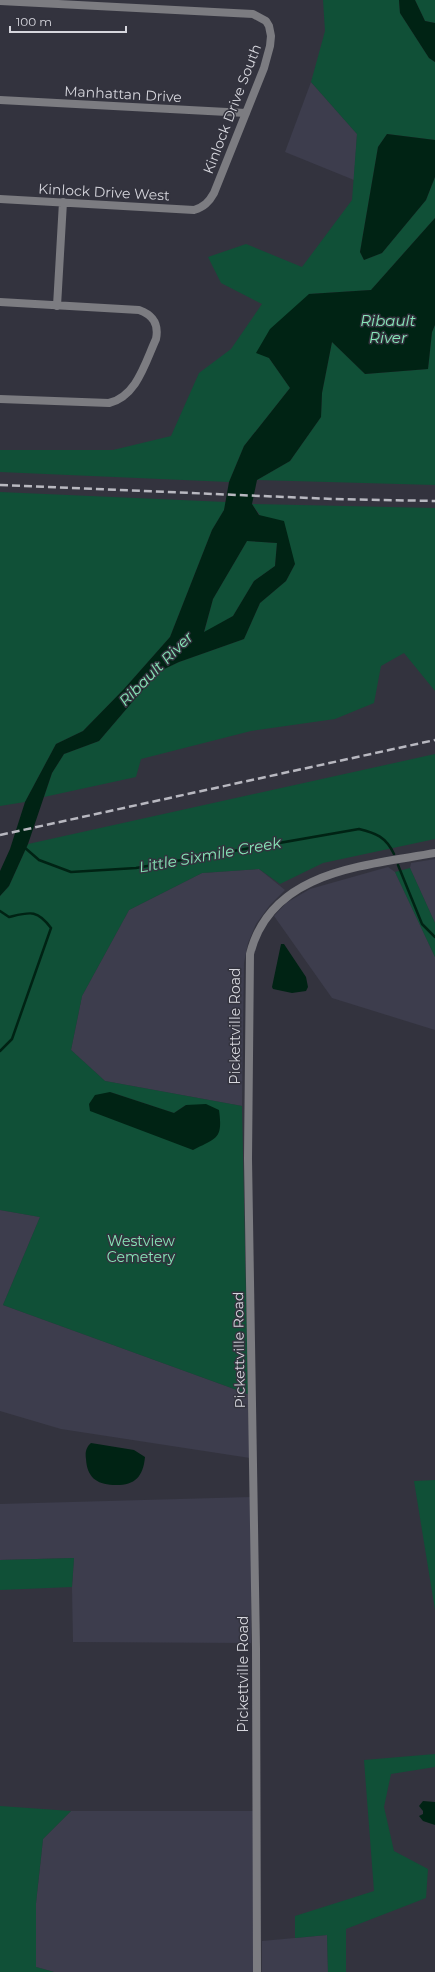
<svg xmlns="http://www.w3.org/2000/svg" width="435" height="1972" font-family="Montserrat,sans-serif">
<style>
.built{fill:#3d3d4d}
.green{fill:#105037;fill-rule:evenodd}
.water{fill:#002314;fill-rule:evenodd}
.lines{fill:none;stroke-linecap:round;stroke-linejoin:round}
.stream{stroke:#002314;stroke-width:2.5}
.minor{stroke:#7c7c81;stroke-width:8}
.rail{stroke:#b8b8c0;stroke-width:2.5;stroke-dasharray:8 4;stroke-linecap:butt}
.labels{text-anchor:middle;stroke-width:3;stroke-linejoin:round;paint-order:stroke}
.street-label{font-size:14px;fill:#d6d6dd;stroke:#33333e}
.park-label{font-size:14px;fill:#87e7b8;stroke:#33333e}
.water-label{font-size:15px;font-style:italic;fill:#87e7b8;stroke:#33333e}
</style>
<rect width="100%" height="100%" fill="#33333e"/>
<!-- built -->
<path class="built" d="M311 82 357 134 354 180 285 152Z
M435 859V923L410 868 411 863Z
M388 867 395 872 435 957V1030L332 998 274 916 286 903 310 889Z
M259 869 285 890 270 905 256 924 248 943 244 963 242 1106 105 1081 71 1050 82 996 129 910 202 873Z
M0 1210 40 1217 3 1305 248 1394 250 1458 61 1429 0 1411Z
M251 1497V1643L73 1642 72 1587 74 1558 0 1560V1504Z
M71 1811H253V1972H54L36 1967V1903L43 1839Z
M327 1935 328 1972H262V1941Z"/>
<!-- green -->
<path class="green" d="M323 0H399L400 13 429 58 435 62V140L387 134 378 147 360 252 364 260 382 253 426 200 435 177V218L371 290 309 294 269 358 290 388 244 446 229 482 0 472V450H113L171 436 199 373 231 349 262 304 221 283 208 257 246 244 302 267 352 200 357 134 311 82 325 31Z
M415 0H435V23L425 21Z
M435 325V485L257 480 290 461 321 417 322 393 332 342 365 374 428 369 432 332Z
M0 492 226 502 224 510 212 530 170 637 124 689 83 731 56 744 25 802 0 806Z
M252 504 435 508V691L404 653 381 666 374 703 335 719 251 731 141 759 136 777 44 797 52 773 64 754 99 741 158 672 179 662 244 639 260 603 286 581 295 564Z
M247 541 277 543 275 566 254 581 233 616 204 633 213 599Z
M435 754V839L323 863 280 884 259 869 202 873 129 910 82 996 71 1050 105 1081 242 1106 248 1394 3 1305 40 1217 0 1210V896L9 886 28 844ZM110 1092 174 1113 186 1105 193 1150Z
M410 868 435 923V957L395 872Z
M435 1480V1610L414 1481Z
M74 1558 72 1587 0 1590V1560Z
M435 1754V1767L391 1774 384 1807 394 1851 428 1869 426 1898 346 1929V1972H328L327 1935 295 1938V1916L374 1891 364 1760Z
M0 1806 71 1811 43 1839 36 1903V1967L54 1972H0Z"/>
<!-- water -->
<path class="water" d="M399 0H415L425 21 435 23V62L429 58 400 13Z
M387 134 435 140V177L426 200 382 253 364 260 360 252 378 147Z
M435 218V325L432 332 428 369 365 374 332 342 322 393 321 417 290 461 257 480 252 504 259 515 284 521 295 564 286 581 260 603 244 639 179 662 158 672 99 741 64 754 52 773 28 844 9 886 0 896V871L10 849 25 802 56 744 83 731 124 689 170 637 212 530 224 510 229 482 244 446 290 388 269 358 256 353 270 329 309 294 371 290ZM247 541 277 543 275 566 254 581 233 616 204 632 213 599Z
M281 944H284L306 977 308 987 306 991 292 993 273 989 272 987Z
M110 1092 174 1113 186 1105 206 1104 219 1110C223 1139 217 1138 193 1150L90 1111 89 1104 95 1095Z
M91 1443 134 1450 145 1457C143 1478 134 1486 113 1485 96 1484 87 1477 86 1459 85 1453 86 1447 91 1443Z
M423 1801 435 1802V1825L423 1821 419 1816 423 1814V1811L419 1806Z"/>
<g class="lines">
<!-- stream -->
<path class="stream" d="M24 847 39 860 71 872 136 868 359 829C376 833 386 837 394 854
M398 865 422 924 435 937
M0 911 9 917C30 912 37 909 51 928L12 1039 0 1051"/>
<!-- minor -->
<path class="minor" d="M0 1 253 14 266 21 269 26 271 36 270 46 264 68 214 193C209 202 204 207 194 210L0 199
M0 100 246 113
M0 302 139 310C153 315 159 324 156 339 145 363 137 396 109 403L0 399
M57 306 63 202
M257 1972 256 1648 248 1159 250 954C271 870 364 866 435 853"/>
<!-- rail -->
<path class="rail" d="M0 485 334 499 435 501
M0 835 435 740"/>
</g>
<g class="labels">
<!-- street labels -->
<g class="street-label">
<text transform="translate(123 94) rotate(3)" y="5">Manhattan Drive</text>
<text transform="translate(232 109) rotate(-69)" y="5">Kinlock Drive South</text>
<text transform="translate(104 192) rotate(3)" y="5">Kinlock Drive West</text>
<text transform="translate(235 1026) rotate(-90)" y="5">Pickettville Road</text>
<text transform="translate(239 1350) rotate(-91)" y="5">Pickettville Road</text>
<text transform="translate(243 1674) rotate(-90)" y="5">Pickettville Road</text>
</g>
<!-- park labels -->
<g class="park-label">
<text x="141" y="1246">Westview<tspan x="141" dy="16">Cemetery</tspan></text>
</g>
<!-- water labels -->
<g class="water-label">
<text x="388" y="326">Ribault<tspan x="388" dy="17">River</tspan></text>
<text transform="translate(156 669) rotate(-45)" y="5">Ribault River</text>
<text transform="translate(210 855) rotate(-10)" y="5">Little Sixmile Creek</text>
</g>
</g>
<!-- scale -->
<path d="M10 26v6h116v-6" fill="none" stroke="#d6d6dd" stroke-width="2"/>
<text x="16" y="26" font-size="12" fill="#d6d6dd" stroke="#33333e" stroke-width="3" paint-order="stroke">100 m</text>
</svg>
